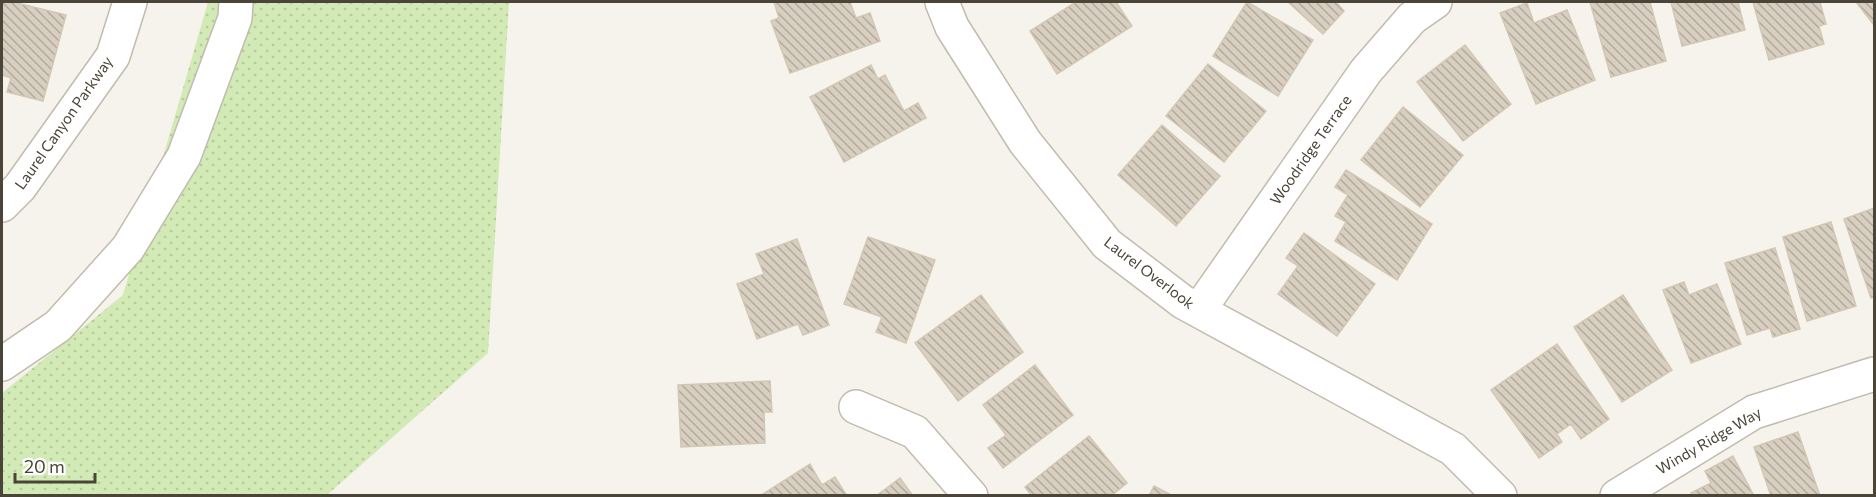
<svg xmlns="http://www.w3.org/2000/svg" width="1876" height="497" font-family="Commissioner,sans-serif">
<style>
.grass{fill:url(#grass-dots)}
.building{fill:url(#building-back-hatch);stroke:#d3c7b4;stroke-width:1.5}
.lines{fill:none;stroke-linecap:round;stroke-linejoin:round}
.minor-casing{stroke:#c2bbae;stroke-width:36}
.minor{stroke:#fff;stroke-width:33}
.labels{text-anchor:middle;stroke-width:6;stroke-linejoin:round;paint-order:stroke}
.street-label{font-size:15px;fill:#4b4439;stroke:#fff}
</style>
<defs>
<pattern id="grass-dots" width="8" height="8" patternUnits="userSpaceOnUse" patternTransform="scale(1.5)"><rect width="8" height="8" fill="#d2eab5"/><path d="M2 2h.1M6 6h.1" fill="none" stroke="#b6ca9c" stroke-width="1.8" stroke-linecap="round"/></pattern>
<pattern id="building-back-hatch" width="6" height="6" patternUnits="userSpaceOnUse" patternTransform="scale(1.5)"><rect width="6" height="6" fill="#d8cfc1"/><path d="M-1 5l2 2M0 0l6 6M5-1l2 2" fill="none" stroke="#b1aa9e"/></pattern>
</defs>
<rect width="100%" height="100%" fill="#f6f3ec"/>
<!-- grass -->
<path class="grass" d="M208 2H509L488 353 327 495 2 496V393L123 295Z"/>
<!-- building -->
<path class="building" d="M2 2H13L66 15 43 101 7 92 11 78 2 75Z
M774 2H850L856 18 870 13 880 41 790 73 771 21 779 18Z
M1076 2H1116L1132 26 1057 74 1030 31Z
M1247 2 1313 40 1278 96 1213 56Z
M1288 2H1336L1344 11 1323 34Z
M1590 2H1650L1666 61 1611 77Z
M1671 2H1738L1745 30 1682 46Z
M1753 2H1820L1826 24 1819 26 1824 44 1769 60Z
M1856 2H1874V25Z
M1527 3 1534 23 1567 10 1595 80 1536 104 1500 13Z
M1465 45 1511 104 1463 141 1417 82Z
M1208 64 1266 111 1224 162 1166 116Z
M871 65 878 79 885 75 904 111 918 103 926 118 844 162 810 97Z
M1403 107 1463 155 1420 207 1361 160Z
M1162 125 1220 176 1176 226 1118 175Z
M1346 170 1432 224 1397 280 1335 241 1346 222 1335 216 1348 195 1335 187Z
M1874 208V297L1871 298 1844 219Z
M1831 222 1856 306 1807 321 1783 237Z
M1304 233 1375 284 1337 336 1278 294 1298 266 1286 258Z
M868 237 935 260 906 343 876 332 882 317 844 304Z
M797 239 829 325 803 335 798 324 757 339 737 284 764 274 756 254Z
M1775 248 1800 329 1773 337 1770 328 1747 335 1725 263Z
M1684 282 1689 295 1717 284 1741 344 1691 363 1663 290Z
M981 295 1023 352 958 401 915 343Z
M1623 295 1672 370 1622 402 1574 327Z
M1557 344 1609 419 1581 439 1571 424 1557 434 1562 442 1539 458 1491 390Z
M1035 365 1073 415 1003 468 988 448 1006 435 983 405Z
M770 381 772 412H764L765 443 681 447 678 385Z
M1798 432 1820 496H1771L1754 447Z
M1089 436 1127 483 1111 496H1032L1025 487Z
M1733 456 1754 496H1692L1691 493 1711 483 1705 471Z
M810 464 822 485 835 477 847 496H760Z
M900 478 913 496H876Z
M1154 486 1173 496H1149Z"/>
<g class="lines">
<!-- minor casing -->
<g class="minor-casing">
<path id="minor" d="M942 2 952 27 1025 142 1107 244 1183 302 1453 449 1500 496
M2 205 20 187 113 56 130 2
M1199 310 1366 71 1412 18 1435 2
M2 364 58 326 128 248 184 156 235 18 236 2
M856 407 915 432 971 496
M1617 496 1754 412 1874 374"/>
</g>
<!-- minor -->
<use href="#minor" class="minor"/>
</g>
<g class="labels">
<!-- street labels -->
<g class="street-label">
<text transform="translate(64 123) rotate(-55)" y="5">Laurel Canyon Parkway</text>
<text transform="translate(1311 150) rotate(-55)" y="5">Woodridge Terrace</text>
<text transform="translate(1149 273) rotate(37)" y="5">Laurel Overlook</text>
<text transform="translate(1709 441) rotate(-30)" y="5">Windy Ridge Way</text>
</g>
</g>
<!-- border -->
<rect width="1876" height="497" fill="none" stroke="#4b4439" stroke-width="6"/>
<!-- scale -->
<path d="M15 473v9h80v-9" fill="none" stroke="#4b4439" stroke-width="3"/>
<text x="24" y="473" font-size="18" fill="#4b4439" stroke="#ffffff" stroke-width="4.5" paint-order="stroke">20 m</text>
</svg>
